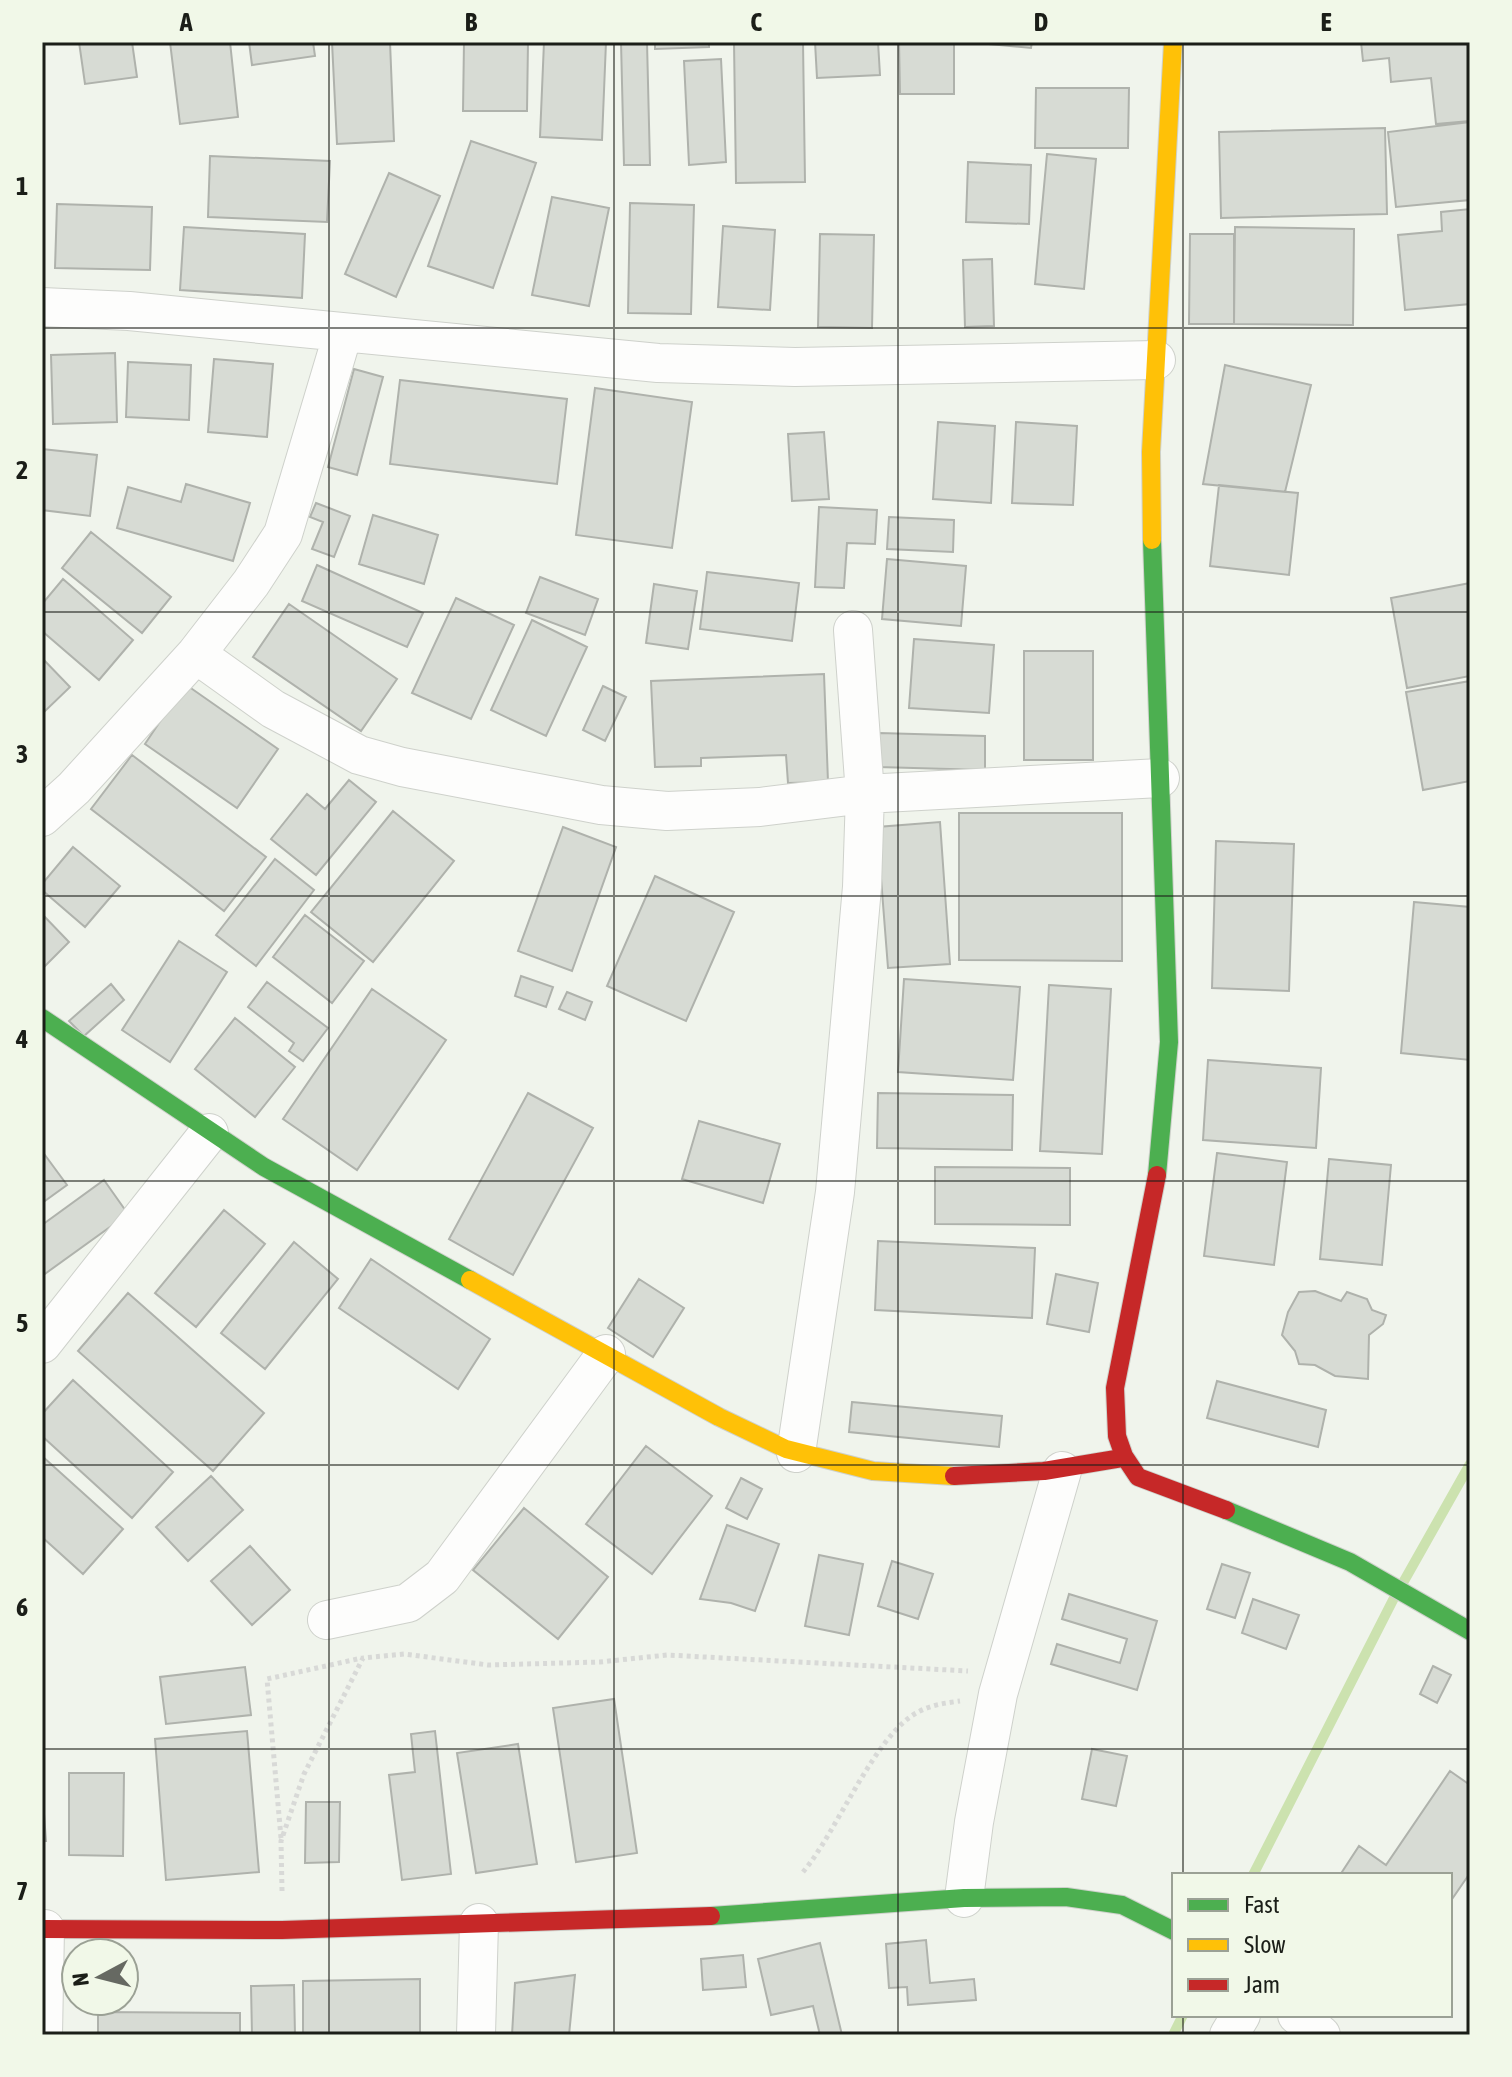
<svg xmlns="http://www.w3.org/2000/svg" width="1512" height="2077" font-family="'Asap Condensed',sans-serif">
<style>
.lines{fill:none;stroke-linecap:round;stroke-linejoin:round}
.stream{stroke:#cce2af;stroke-width:10}
.building{fill:#d7dbd4;stroke:#afb2ac;stroke-width:2}
.street-casing{stroke:#ced1cb;stroke-width:40}
.fast-casing{stroke:#ced1cb;stroke-width:20}
.slow-casing{stroke:#ced1cb;stroke-width:20}
.jam-casing{stroke:#ced1cb;stroke-width:20}
.path{stroke:#d8d9d7;stroke-width:5;stroke-dasharray:4 4;stroke-linecap:butt}
.street{stroke:#fdfdfc;stroke-width:38}
.fast{stroke:#4caf50;stroke-width:18}
.slow{stroke:#ffc107;stroke-width:18}
.jam{stroke:#c62828;stroke-width:18}
.grid{fill:none;stroke:#1b1e18;stroke-width:2;stroke-opacity:0.55}
.neatline{fill:none;stroke:#1b1e18;stroke-width:3}
.grid-label{font-size:26px;text-anchor:middle;font-weight:bold;fill:#1b1e18}
</style>
<rect width="100%" height="100%" fill="#f0f4ec"/>
<g class="lines">
<!-- stream -->
<path class="stream" d="M1404 1581 1470 1464
M1253 1875 1394 1598
M1173 2035 1183 2015"/>
</g>
<!-- building -->
<path class="building" d="M79 42H132L137 77 85 84Z
M170 42H230L238 117 180 124Z
M249 42H313L315 56 252 65Z
M332 42H390L394 141 337 144Z
M464 42H528L527 111H463Z
M544 42H606L602 140 540 137Z
M621 42H647L650 165H624Z
M655 42H709V47L655 49Z
M734 42H803L805 182 736 183Z
M815 42H878L880 75 817 78Z
M899 42H954V94H900Z
M967 42H1032L1031 48Z
M1361 42H1470V121L1436 124 1431 78 1391 82 1389 58 1363 61Z
M721 59 726 162 689 165 684 61Z
M1036 88H1129L1128 148H1035Z
M1470 122V200L1396 207 1388 132Z
M1385 128 1387 214 1221 218 1219 132Z
M471 141 536 163 493 288 428 266Z
M1047 154 1096 159 1084 289 1035 284Z
M210 156 330 161 327 222 208 217Z
M968 162 1031 165 1029 224 966 222Z
M389 173 440 196 396 297 345 274Z
M552 197 609 208 589 306 532 295Z
M630 203 694 205 691 314 628 313Z
M57 204 152 207 150 270 55 268Z
M1470 209V304L1405 310 1398 235 1442 231 1441 212Z
M723 226 775 230 770 310 718 307Z
M184 227 305 234 302 298 180 290Z
M1235 227 1354 229 1353 325 1234 324Z
M820 234 874 235 872 328 818 327Z
M1190 234H1234V324H1189Z
M992 259 994 326 965 327 963 260Z
M115 353 117 422 53 424 51 355Z
M214 359 273 364 267 437 208 432Z
M128 362 191 365 189 420 126 417Z
M1225 365 1311 385 1285 492 1203 484Z
M354 369 383 377 357 475 328 467Z
M400 380 567 399 557 484 390 464Z
M595 388 692 402 672 548 576 535Z
M938 422 995 426 991 503 933 499Z
M1016 422 1077 426 1073 505 1012 503Z
M824 432 829 499 792 501 788 434Z
M42 449 97 455 90 516 42 510Z
M186 484 250 503 233 561 117 528 128 487 181 502Z
M1219 485 1298 493 1289 575 1210 566Z
M316 503 350 516 334 557 312 549 323 522 310 517Z
M819 507 877 510 875 544 847 543 844 588 815 587Z
M373 515 438 535 424 584 359 564Z
M889 517 954 520 953 552 887 549Z
M91 532 171 597 142 633 62 568Z
M887 559 966 566 961 626 882 619Z
M317 565 423 613 407 647 302 601Z
M707 572 799 583 792 641 700 629Z
M540 577 598 599 585 635 526 613Z
M63 579 133 640 99 680 42 631V604Z
M1470 583V676L1407 688 1391 598Z
M654 584 697 591 688 649 646 643Z
M456 598 514 625 471 719 412 693Z
M289 604 397 679 361 731 253 657Z
M532 620 587 647 546 736 491 710Z
M914 639 994 645 989 713 909 708Z
M1024 651H1093V760H1024Z
M42 658 70 687 42 714Z
M824 674 828 782 788 783 786 755 701 758V766L655 767 651 681Z
M1470 681V781L1423 790 1406 692Z
M185 684 278 749 237 808 145 744Z
M603 686 626 697 605 741 583 730Z
M879 733 985 736V770L878 767Z
M132 755 266 857 224 911 91 809Z
M349 780 376 802 316 875 271 839 307 794 325 809Z
M393 811 454 861 373 962 311 912Z
M959 813H1122V961L959 960Z
M940 822 950 964 888 968 877 827Z
M563 827 616 847 572 971 518 951Z
M1216 841 1294 844 1289 991 1212 988Z
M73 847 120 886 85 927 42 890V884Z
M275 859 314 890 256 966 216 935Z
M655 876 734 912 686 1021 607 986Z
M1414 902 1470 907V1060L1401 1053Z
M42 914 69 942 42 969Z
M305 915 364 961 332 1003 273 957Z
M179 941 227 972 170 1062 122 1030Z
M521 976 553 987 546 1007 515 996Z
M904 979 1020 987 1013 1080 898 1072Z
M267 982 328 1028 303 1061 289 1051 294 1043 248 1007Z
M111 984 124 1000 84 1036 69 1021Z
M1049 985 1111 989 1102 1154 1040 1151Z
M372 989 446 1040 357 1170 283 1119Z
M567 992 592 1002 585 1020 559 1009Z
M235 1018 295 1067 255 1117 195 1069Z
M1208 1060 1321 1068 1316 1148 1203 1140Z
M528 1093 593 1128 513 1275 449 1239Z
M878 1093 1013 1095 1012 1150 877 1148Z
M699 1121 780 1144 763 1203 682 1179Z
M42 1151 67 1185 42 1203Z
M1217 1153 1287 1162 1274 1265 1204 1256Z
M1329 1159 1391 1165 1382 1265 1320 1259Z
M935 1167 1070 1168V1225L935 1224Z
M104 1180 128 1214 42 1276V1225Z
M224 1210 265 1244 196 1327 155 1293Z
M878 1241 1035 1248 1032 1318 875 1310Z
M294 1242 338 1279 265 1369 221 1333Z
M371 1259 490 1339 458 1389 339 1308Z
M1056 1274 1098 1283 1089 1332 1047 1324Z
M639 1279 684 1308 653 1357 608 1328Z
M1315 1291 1341 1301 1347 1292 1367 1299 1372 1310 1386 1315 1383 1324 1369 1335 1368 1379 1335 1376 1315 1365 1299 1364 1295 1351 1282 1335 1288 1312 1299 1292Z
M128 1293 264 1413 213 1471 78 1351Z
M73 1380 173 1472 132 1518 42 1436V1414Z
M1217 1381 1326 1410 1318 1447 1207 1418Z
M852 1402 1002 1416 999 1447 849 1432Z
M646 1446 712 1496 652 1574 586 1524Z
M42 1456 123 1529 83 1574 42 1537Z
M211 1476 243 1510 188 1561 156 1527Z
M741 1478 762 1489 747 1519 726 1508Z
M524 1508 608 1577 558 1639 473 1570Z
M727 1525 779 1544 755 1611 731 1603 700 1599Z
M250 1546 290 1590 252 1625 211 1581Z
M819 1555 863 1564 849 1635 805 1626Z
M892 1561 933 1574 918 1619 878 1606Z
M1222 1564 1250 1573 1235 1618 1207 1609Z
M1069 1594 1157 1621 1137 1690 1051 1664 1057 1644 1120 1663 1127 1639 1062 1619Z
M1253 1599 1299 1615 1286 1649 1242 1633Z
M1433 1666 1451 1675 1437 1703 1420 1694Z
M245 1667 251 1715 166 1724 160 1677Z
M614 1699 637 1853 576 1862 553 1708Z
M247 1731 259 1872 166 1880 155 1739Z
M435 1731 451 1874 402 1880 389 1775 415 1772 411 1734Z
M518 1744 537 1864 476 1873 457 1753Z
M1092 1749 1127 1756 1116 1806 1082 1799Z
M1450 1771 1470 1785V1873L1450 1902V1875H1340L1359 1846 1386 1865Z
M69 1773H124L123 1856 69 1855Z
M42 1787 46 1841H42Z
M306 1802H340L339 1862 305 1863Z
M926 1940 930 1983 974 1979 976 2000 908 2005 907 1987 889 1988 886 1944Z
M820 1943 842 2035H820L813 2006 771 2015 758 1959Z
M743 1955 746 1987 703 1990 701 1959Z
M575 1975 569 2035H512L515 1983Z
M420 1979V2035H303V1981Z
M294 1985 295 2035H252L251 1986Z
M98 2012 240 2013V2035H98Z"/>
<g class="lines">
<!-- street casing -->
<g class="street-casing">
<path id="street" d="M42 307 129 311 658 363 795 367 1156 360
M196 654 273 709 359 755 402 767 601 805 667 811 760 807 865 794 1160 778
M42 817 74 788 196 654 251 583 283 534 343 333
M42 1344 209 1133
M796 1453 835 1192 862 887 865 794 853 630
M327 1620 408 1603 442 1577 606 1354
M964 1898 974 1822 998 1694 1062 1471
M1297 2015 1321 2035
M43 2035 45 1929
M476 2035 479 1923
M1229 2035 1241 2015"/>
</g>
<!-- fast casing -->
<g class="fast-casing">
<path id="fast" d="M1152 540 1169 1042 1157 1175
M42 1018 264 1167 470 1280
M1226 1510 1350 1562 1470 1631
M711 1916 964 1898 1066 1897 1122 1905 1174 1931"/>
</g>
<!-- slow casing -->
<g class="slow-casing">
<path id="slow" d="M1152 540 1151 452 1173 42
M470 1280 719 1417 786 1449 873 1471 954 1476"/>
</g>
<!-- jam casing -->
<g class="jam-casing">
<path id="jam" d="M1157 1175 1115 1388 1117 1436 1124 1456 1138 1477 1226 1510
M954 1476 1044 1471 1122 1458
M42 1929 282 1930 711 1916"/>
</g>
<!-- path -->
<path class="path" d="M281 1838 267 1679 362 1658
M803 1872C837 1832 875 1734 918 1712 931 1705 945 1703 960 1701
M282 1891 281 1841 304 1774 363 1658 404 1654 488 1665 600 1662 667 1655 968 1671"/>
<!-- street -->
<use href="#street" class="street"/>
<!-- fast -->
<use href="#fast" class="fast"/>
<!-- slow -->
<use href="#slow" class="slow"/>
<!-- jam -->
<use href="#jam" class="jam"/>
</g>
<!-- grid -->
<path class="grid" d="M329 42V2035M614 42V2035M898 42V2035M1183 42V1875M42 328H1470M42 612H1470M42 896H1470M42 1181H1470M42 1465H1470M42 1749H1470M1183 2015V2035"/>
<!-- border -->
<rect width="1512" height="2077" fill="none" stroke="#f1f8e8" stroke-width="88"/>
<!-- legend -->
<rect x="1172" y="1873" width="280" height="144" fill="#f1f8e8" stroke="#9ba195" stroke-width="2"/>
<rect x="1188" y="1899" width="40" height="12" fill="#4caf50" stroke="#9ba195" stroke-width="2"/>
<text x="1244" y="1913" font-size="24" fill="#1b1e18">Fast</text>
<rect x="1188" y="1939" width="40" height="12" fill="#ffc107" stroke="#9ba195" stroke-width="2"/>
<text x="1244" y="1953" font-size="24" fill="#1b1e18">Slow</text>
<rect x="1188" y="1979" width="40" height="12" fill="#c62828" stroke="#9ba195" stroke-width="2"/>
<text x="1244" y="1993" font-size="24" fill="#1b1e18">Jam</text>
<!-- north arrow -->
<g transform="translate(100 1977) rotate(263)"><circle r="38" fill="#f1f8e8" stroke="#9ba195" stroke-width="2"/>
<path d="M0-6L14 30L0 20L-14 30Z" fill="#666962"/>
<text y="-12" font-size="22" font-weight="bold" text-anchor="middle" fill="#1b1e18">N</text>
</g>
<rect x="44" y="44" width="1424" height="1989" class="neatline"/>
<g class="grid-label">
<text x="186" y="31">A</text>
<text x="471" y="31">B</text>
<text x="756" y="31">C</text>
<text x="1041" y="31">D</text>
<text x="1326" y="31">E</text>
<text x="22" y="195">1</text>
<text x="22" y="479">2</text>
<text x="22" y="763">3</text>
<text x="22" y="1048">4</text>
<text x="22" y="1332">5</text>
<text x="22" y="1616">6</text>
<text x="22" y="1900">7</text>
</g>
</svg>
